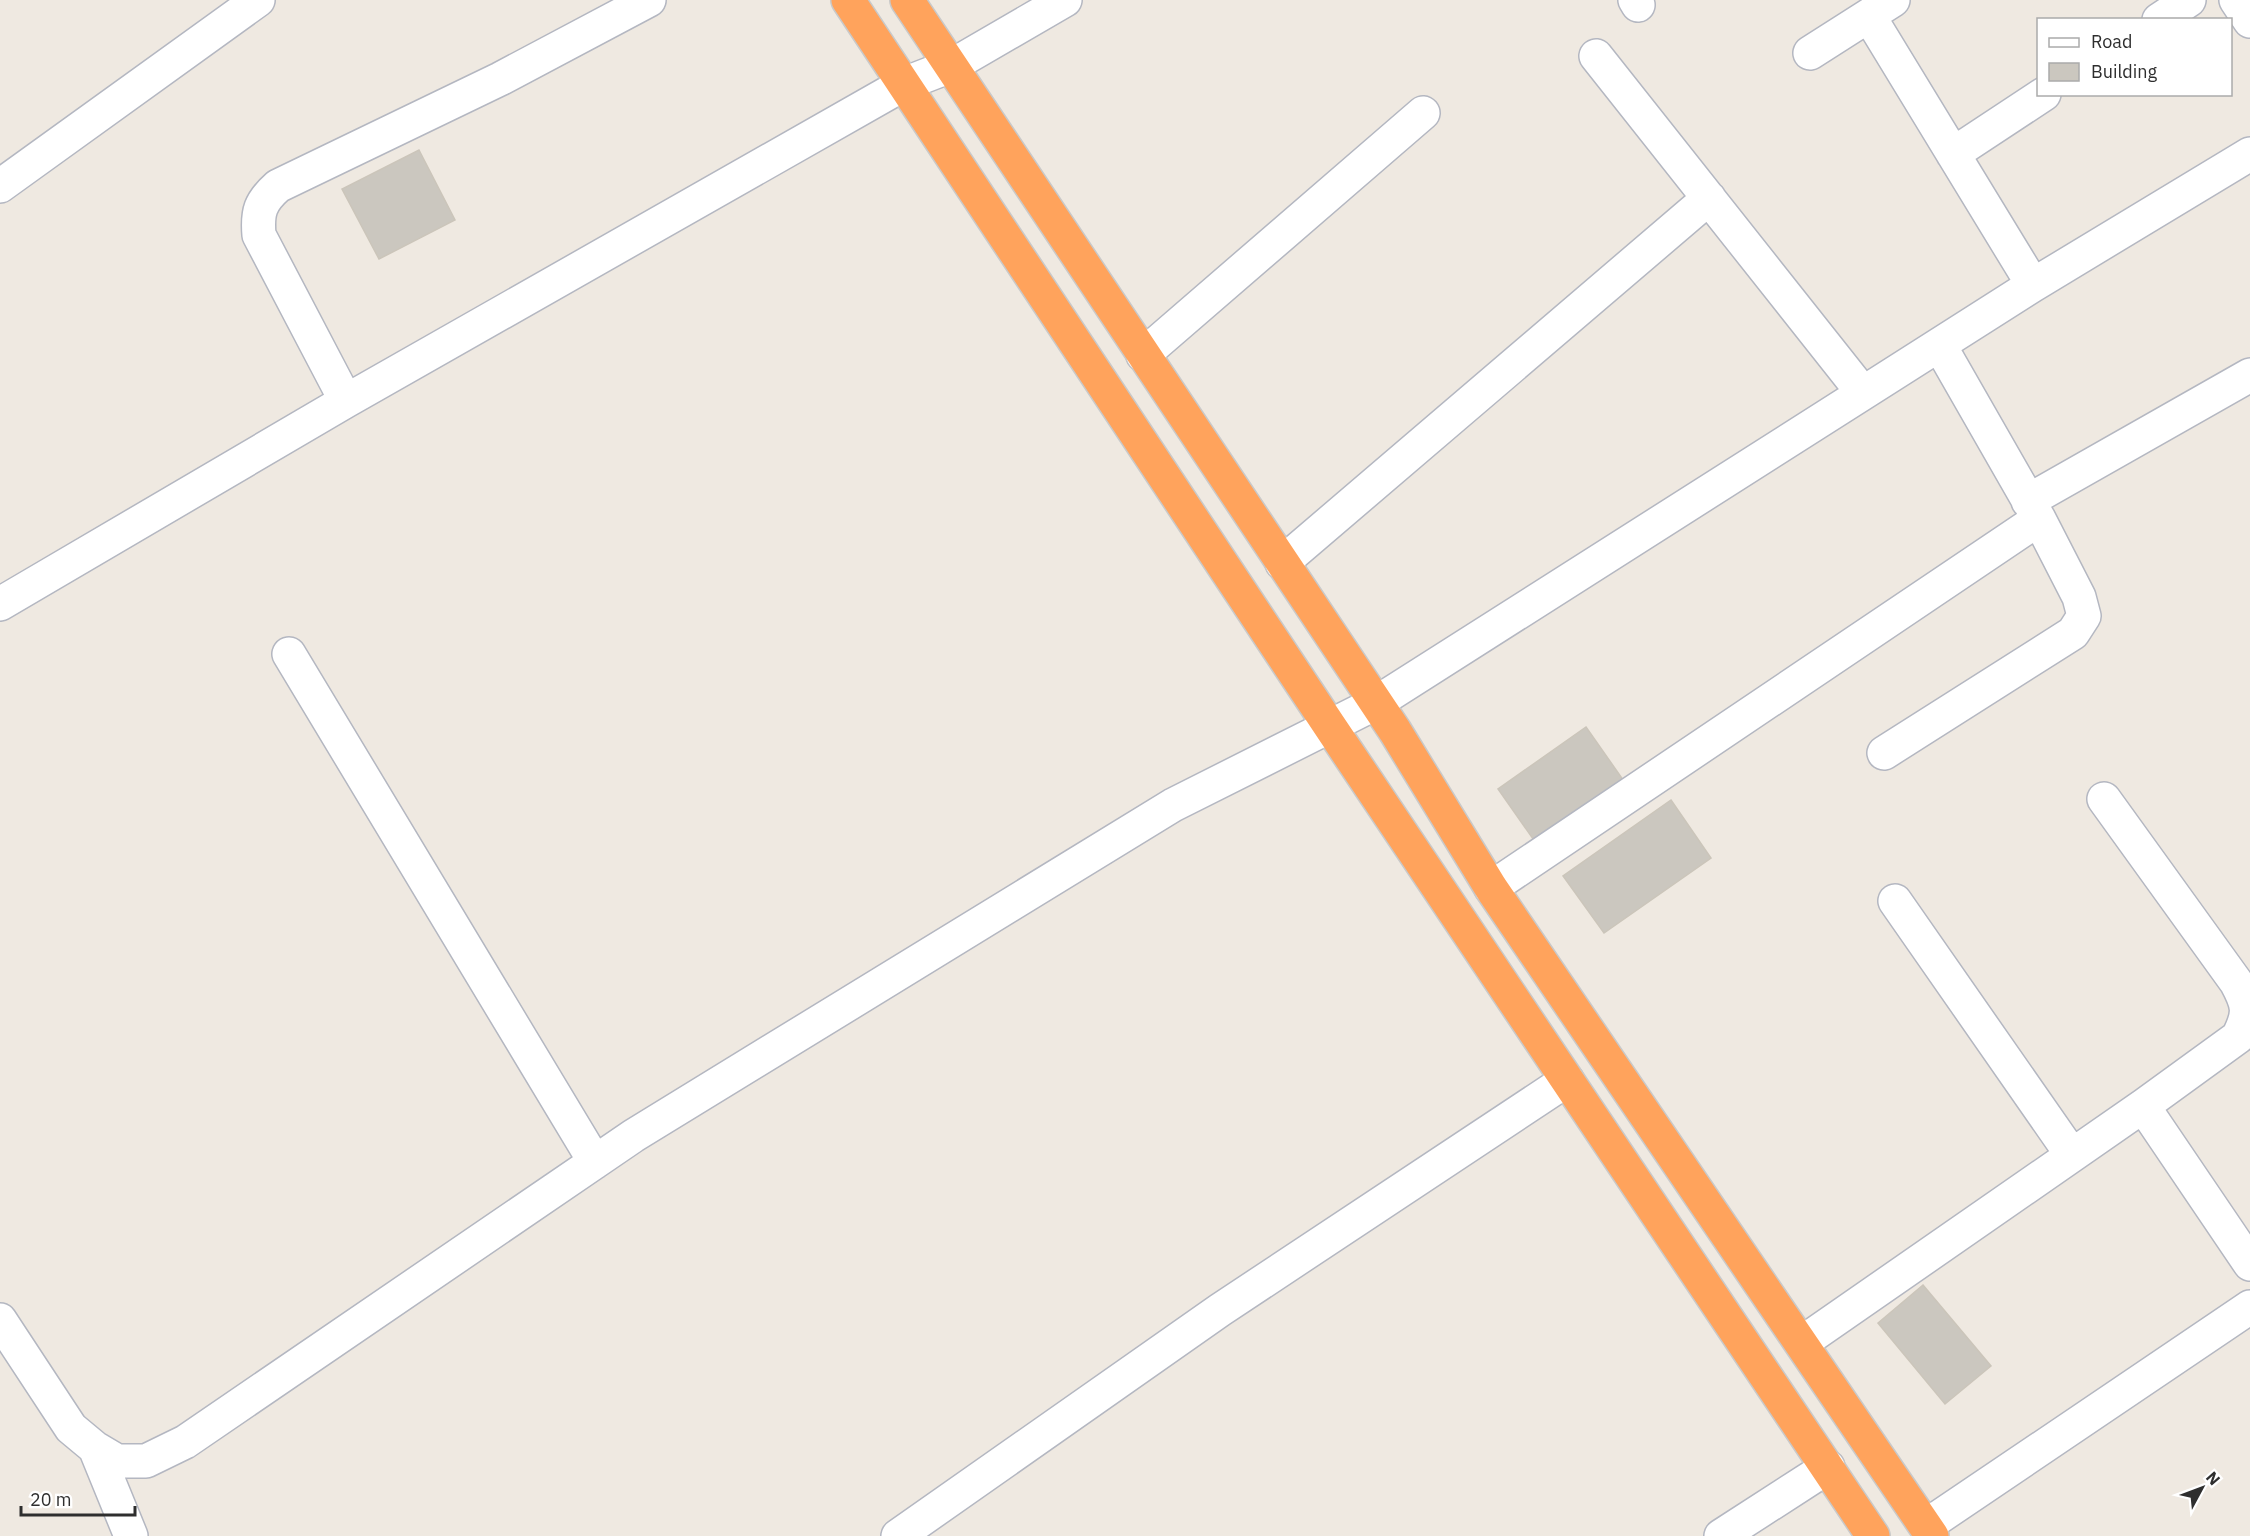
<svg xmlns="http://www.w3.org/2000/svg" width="2250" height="1536" font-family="'IBM Plex Sans',sans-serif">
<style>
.building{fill:#cbc7bf;stroke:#cbc5ba;stroke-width:1.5}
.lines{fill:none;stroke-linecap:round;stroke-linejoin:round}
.minor-casing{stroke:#b4b7c1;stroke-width:36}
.highway-casing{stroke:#c9c9c9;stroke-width:36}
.minor{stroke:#fff;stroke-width:33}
.highway{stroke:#ffa35c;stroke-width:33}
</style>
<rect width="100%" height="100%" fill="#efe9e1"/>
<!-- building -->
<path class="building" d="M419 150 455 220 379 259 342 189Z
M1586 727 1626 784 1538 846 1498 789Z
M1671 800 1711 858 1604 933 1563 876Z
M1923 1285 1991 1366 1945 1404 1878 1323Z"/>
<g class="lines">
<!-- minor casing -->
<g class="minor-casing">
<path id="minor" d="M1635 0 1638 5
M2236 0 2250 21
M1869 16 2033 285
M2159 20 2189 0
M1810 53 1893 0
M1596 56 1863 393
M1953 154 2044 94
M0 186 258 0
M1143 355 1423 113
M346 401 259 235C257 212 260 202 278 186L500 79 649 0
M2028 501 2250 375
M1282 563 1709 198
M0 604 346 401 904 84 953 65 1065 0
M289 654 595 1162
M1884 753 2073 633 2084 616 2079 597 2039 519 1940 346
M2104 799 2236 982C2249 1006 2250 1013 2238 1037L2143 1106
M1491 888 2039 519
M1895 901 2072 1155
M0 1320 71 1428 95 1448 117 1461H146L185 1442 633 1136 1173 805 1376 703 2033 285 2250 154
M1803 1342 2143 1106 2250 1264
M95 1448 131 1536
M1926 1526 2250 1307
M898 1536 1220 1310 1567 1080
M1721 1536 1828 1467"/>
</g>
<!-- highway casing -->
<g class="highway-casing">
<path id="highway" d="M848 0 1329 725 1873 1536
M907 0 1395 731 1491 888 1932 1536"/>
</g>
<!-- minor -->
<use href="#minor" class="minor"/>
<!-- highway -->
<use href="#highway" class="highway"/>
</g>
<!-- legend -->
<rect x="2037" y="18" width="195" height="78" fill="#ffffff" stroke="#ababab" stroke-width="1.5"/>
<rect x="2049" y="38" width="30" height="9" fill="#ffffff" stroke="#ababab" stroke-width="1.5"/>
<text x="2091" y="48" font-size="18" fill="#2e2e2e">Road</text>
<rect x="2049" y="63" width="30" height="18" fill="#cbc7bf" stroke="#ababab" stroke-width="1.5"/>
<text x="2091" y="78" font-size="18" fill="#2e2e2e">Building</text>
<!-- north arrow -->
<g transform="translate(2202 1488) rotate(49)" stroke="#ffffff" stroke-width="4.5" paint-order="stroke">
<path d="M0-4.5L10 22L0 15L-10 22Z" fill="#2e2e2e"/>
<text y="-9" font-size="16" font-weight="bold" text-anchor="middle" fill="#2e2e2e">N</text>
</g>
<!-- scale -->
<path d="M21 1506v9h114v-9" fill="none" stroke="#2e2e2e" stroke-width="3"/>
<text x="30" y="1506" font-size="18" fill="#2e2e2e" stroke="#ffffff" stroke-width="4.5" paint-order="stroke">20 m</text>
</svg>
